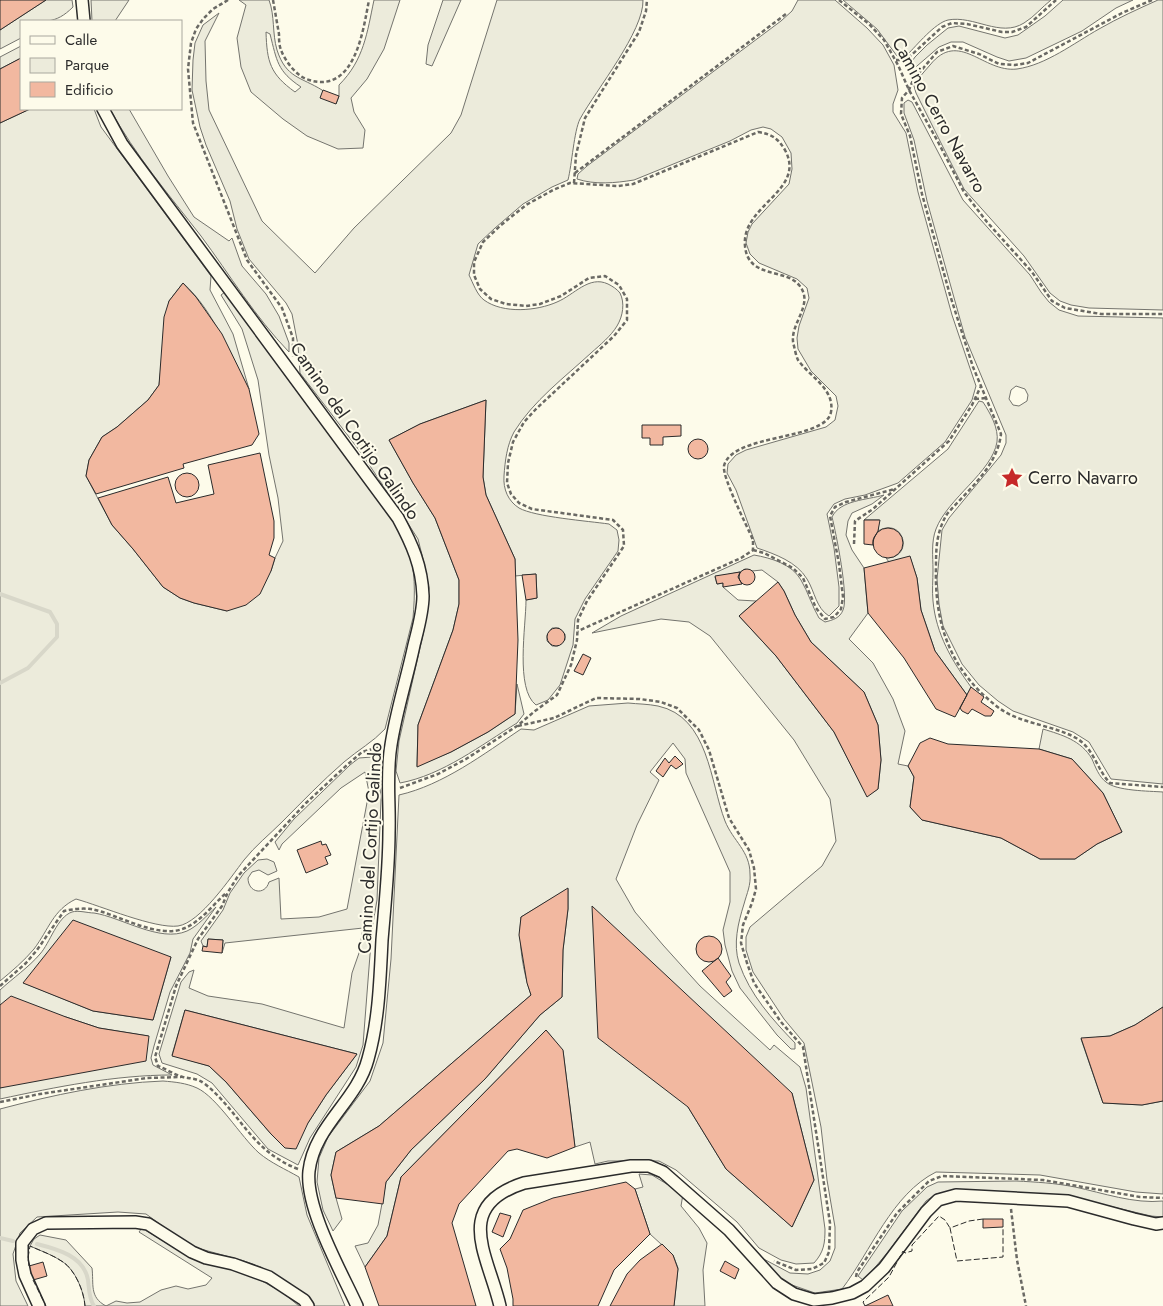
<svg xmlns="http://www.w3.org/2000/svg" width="1163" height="1306" font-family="Jost,sans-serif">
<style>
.green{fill:#ecebdb;stroke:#74746e;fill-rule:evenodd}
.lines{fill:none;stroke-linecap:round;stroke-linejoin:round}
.stream{stroke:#d8d7c9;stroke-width:4}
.building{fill:#f2b8a0;stroke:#2b2b2b}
.minor-casing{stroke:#2b2b2b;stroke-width:14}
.path{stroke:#6a6964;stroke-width:2.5;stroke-dasharray:4 2.5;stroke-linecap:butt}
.minor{stroke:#fdfbea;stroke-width:11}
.fence{stroke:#2b2b2b;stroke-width:1;stroke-dasharray:6 2.5;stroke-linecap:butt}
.labels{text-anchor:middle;stroke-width:4;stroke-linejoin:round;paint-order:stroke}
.street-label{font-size:18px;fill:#2b2b2b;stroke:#fdfbea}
.poi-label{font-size:18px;fill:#2b2b2b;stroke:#fdfbea;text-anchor:start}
</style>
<rect width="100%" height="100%" fill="#fdfbea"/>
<!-- green -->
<path class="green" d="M46 0H72L73 7C55 25 44 21 21 21V38L0 49V30Z
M91 0H129L115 21H92Z
M239 0H269C275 16 272 33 277 50 286 78 301 77 322 90 327 93 331 99 336 104L339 96V85C364 60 367 33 374 0H400L384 49 367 79 351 98 354 112 365 130 363 148 338 149 307 136 283 119 251 92 241 67 237 38 246 5ZM266 32 270 34C277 61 277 71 301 87L295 92C270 74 267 62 266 32Z
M443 0H461L432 66 426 64 428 45Z
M497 0H643C644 31 596 90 580 119 574 131 572 164 568 180L552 187 523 204 495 228 478 244 469 275C473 283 477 295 484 300 503 314 537 311 557 302 574 295 589 275 608 284 612 286 617 289 620 293 625 303 623 316 617 326 611 336 600 345 591 353 565 377 533 401 514 432 507 445 505 461 504 476 503 489 508 501 519 508 535 517 588 521 609 524L617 530 619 540 618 551 585 599 575 619 573 645 560 685 548 700 536 705C515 689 526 626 526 600L537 598 536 574 515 576V559L486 495 483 477 486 400 420 424 389 440 413 483 435 518 459 580V604L453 630 418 725 417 766 451 752 488 732 515 714 517 684 524 714 517 723C481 745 443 775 400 783L396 771 399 741 424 630 429 588 424 563 418 539 398 508 362 454 300 373 298 345 292 314 286 303 249 259 237 229 230 201 206 145 200 127 192 90 193 60 195 43 203 25 219 13 205 41 206 81 209 110 262 221 315 273 354 228 451 133 461 115ZM552 628H559L565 634V640L558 646H552L547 641V635Z
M798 0H835L867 28 883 45 894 65 898 90 893 104V112L906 133 918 192 952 315 976 386 972 400 945 442 898 483 865 495 845 499 834 504 827 514 834 548 839 587V606L829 616C816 608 815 592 807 579 797 562 775 554 757 548L736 490 727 473 728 464 736 455 746 450 826 427 835 420 838 406 836 396 811 371 798 349 797 338 799 326 809 298 807 288 797 279 759 263 750 254 746 243 748 232 752 224 789 184 792 169 791 153 782 137 771 129 763 127 751 130 730 141 634 180C615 183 595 185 577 179L578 174 587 166 781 21 792 11Z
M843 0H1051C1042 7 1034 17 1024 23 1000 38 974 15 948 20 935 23 917 45 907 55L897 56 877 29Z
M1063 0H1133L1116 8 1082 31 1026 58 1009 61 997 57 963 42H951L939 47 910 72 908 67 915 57 927 45 948 28 959 26 1005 38 1018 35 1045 16Z
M1158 0H1163V310L1089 308 1071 305 1060 301 1050 293 1024 256 964 189 916 93 914 86C918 78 924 72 930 65 959 29 983 73 1017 69 1046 65 1074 43 1099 29 1118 18 1138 9 1158 0Z
M21 46V58L0 69V57Z
M908 100 912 102 963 200 1030 275 1041 292 1049 302 1059 310 1078 316 1163 318V784L1111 779 1089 742 1073 732 1013 711 998 701 979 685 962 664 943 626 939 604 937 579 942 530 949 518 1001 455 1006 443V435L965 337 927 201 914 140 904 113V103ZM1016 386 1025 389 1028 395 1027 401 1019 406 1013 405 1009 399 1011 390Z
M30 109H94L101 127 211 276 210 290 233 334 249 389C228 353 215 312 183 283L169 301 159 385 148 400 117 427 102 437 89 460 86 476 112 525 133 549 163 587 180 598 194 603 227 611 271 571 275 558 283 541 278 498 269 455 258 380 242 329 221 295 225 292C265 349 307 405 349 461 367 486 396 518 407 546 416 568 415 595 413 618L385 729C373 742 358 750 344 762 322 781 302 802 282 822 269 835 255 846 244 860 231 877 200 923 178 926 155 929 101 906 76 899 53 910 49 929 34 949 24 961 12 971 0 981V123Z
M110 109H129L168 176 194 217 229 241 232 238 242 266 266 294 279 316 289 343V352C255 317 230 275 201 236 169 195 135 155 110 109Z
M979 401 983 402C990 413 999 428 997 442 992 472 948 498 936 529 931 542 933 556 933 570 933 580 932 591 933 601 936 634 952 661 971 687L967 695 935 651 921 610 917 578 910 557 889 562 886 558C915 558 904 516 878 531L879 520H864L948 449Z
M884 495 872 504 852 513 848 521 846 535 852 550 864 568 868 613 849 639 873 663 893 699 905 731 898 764 908 766 914 777 910 807 922 820 1001 838 1040 859H1075L1097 844 1122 832 1103 793 1072 759 1039 749 1043 729C1062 735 1081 740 1092 759 1095 766 1099 777 1106 782 1116 791 1149 791 1163 792V1007L1135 1025 1110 1036 1081 1039 1103 1103 1142 1105 1163 1101V1194L1136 1192 1040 1175 936 1172C892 1194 871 1251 842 1289L815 1293 792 1285 778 1279 758 1256 790 1273 808 1274 820 1270 830 1261 835 1248V1227L827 1180 821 1127 804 1043 784 1019 753 972 746 950V937L750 927 822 866 836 841 830 799 794 740 710 636 689 622 661 619 592 633 621 616 754 555C771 558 792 564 801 580 808 592 812 606 819 618L825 622C833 620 840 618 843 610 849 597 836 533 832 517 840 500 867 500 884 495ZM745 569 752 571 762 570 778 582 784 591 795 615 811 642 864 692 878 725 881 760 878 789 867 796 834 732 776 656 739 616 756 601 738 600 723 587V583L717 584 715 577 740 572Z
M628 703C638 704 648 704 658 706 709 717 710 782 725 821 733 841 750 851 750 874 751 885 747 893 744 904 738 923 733 944 739 963 750 995 772 1019 795 1043V1049H791L777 1035 740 988 732 971 725 945 723 930 730 902V872L686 773 685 759 673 743 650 772 659 780 637 825 616 879 635 912 663 945 700 986 770 1050 774 1045 800 1067 806 1088 825 1229C825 1243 824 1252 814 1263L796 1264 781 1260 759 1248 737 1222 676 1170 659 1161H608L595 1164 590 1142 575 1147 563 1051 546 1030 401 1177 387 1236 365 1267 355 1246 368 1243 378 1225 386 1182 411 1150 485 1079 540 1015 562 997 563 950 568 909V889L521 917C518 943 523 971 531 995L379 1126 336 1152 331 1175 336 1198 342 1219 333 1231 323 1210 317 1182 319 1158 328 1137 370 1081 383 1043 391 959 399 795C443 785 484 754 521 729L534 730 589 706ZM792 1093 814 1180 792 1227 726 1169 688 1107Z
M372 757 378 765 381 800 377 900 372 929 363 1045 356 1067 310 1138 298 1165 268 1149 212 1083 197 1074 162 1063 159 1054 181 982 189 972 194 970 189 988 208 996 262 1004 344 1028 352 973 359 953 363 928 225 943 222 953 223 940 208 939 207 947 203 946 201 941 223 910 230 893 244 873 258 860 267 859 274 862 277 871 268 875 259 870 252 872 248 878C248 893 265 896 269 882L279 878 281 919 319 917 347 909 369 792 365 772 341 788 282 844 279 850 275 842 294 819 350 765 359 758ZM185 1010 357 1054 326 1095 308 1123 285 1148 271 1134 226 1082 209 1066 172 1055Z
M216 907 193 939 190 953 170 992 154 1046 151 1058 153 1065 172 1075C115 1075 56 1087 0 1099V1088L148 1036 99 1028 66 1017 0 1005V990C13 978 29 967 40 954 50 943 57 917 72 912 78 910 88 913 94 913 121 917 160 943 187 931 198 926 207 915 216 907ZM171 957 153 1020 93 1011 24 983Z
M163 1081C175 1082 186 1083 197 1088 217 1097 241 1137 259 1153 271 1163 285 1169 299 1177L307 1215 345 1306H313L308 1296 298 1289 261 1267 244 1261 190 1246 146 1214 118 1212 37 1217 20 1233 13 1254 16 1281 28 1306H0V1109C53 1095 108 1083 163 1081Z
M639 1174 652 1175 683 1194 681 1206 699 1228 707 1243 703 1270 705 1306H674L678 1268 673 1255 650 1234 635 1189 643 1187Z
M1016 1181C1036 1182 1055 1183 1075 1187 1103 1193 1134 1204 1163 1201V1217L1151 1216 1062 1195 964 1190 950 1191 936 1194 926 1201 888 1252 866 1278 863 1280 858 1276 902 1211 927 1187 938 1182Z
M142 1228 191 1258 242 1272 260 1280 282 1292 299 1306H85C84 1291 75 1270 63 1262 53 1255 41 1251 30 1246L34 1239 40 1235 66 1240 92 1268C94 1284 89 1297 106 1306L116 1301 127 1303 140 1302 161 1290 176 1286 188 1289 206 1285 212 1278 139 1232Z"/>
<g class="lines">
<!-- stream -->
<path class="stream" d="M0 594 50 612 57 624V637L28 668 0 683
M0 1238 13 1241
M37 1244C57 1249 84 1256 88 1280 89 1288 89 1299 94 1306"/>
</g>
<!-- building -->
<path class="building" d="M0 0H46L0 30Z
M21 58V109H30L0 123V69Z
M323 90 339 96 336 104 320 98Z
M183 283 196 297 222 334 249 389 259 434 252 445 183 464 184 468 96 494 86 476 89 460 102 437 117 427 148 400 159 385 164 317 169 301Z
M486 400 483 477 486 495 515 559 518 640 515 714 488 732 451 752 417 767 418 725 453 630 459 604V580L435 518 413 483 389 440 420 424Z
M642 425H681V436L663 437V445H650V438H642Z
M688 449a10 10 0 1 1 20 0a10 10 0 1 1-20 0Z
M260 453 274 521V538L269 555 275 558 271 571 260 594 246 605 227 611 194 603 180 598 163 587 133 549 112 525 98 498 168 477 176 503 214 494 208 465Z
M175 485a12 12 0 1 1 24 0a12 12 0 1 1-24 0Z
M864 520H880L878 531 873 540V545L864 544Z
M873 543a15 15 0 1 1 30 0a15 15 0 1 1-30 0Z
M910 556 917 578 921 610 935 651 967 695 955 717 936 709 904 658 868 613 864 568Z
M739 577a8 8 0 1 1 16 0a8 8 0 1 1-16 0Z
M740 572 738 577 742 584 723 587V583L717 584 715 576Z
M536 574 537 598 526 600 522 575Z
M778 582 784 591 795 615 811 642 864 692 878 725 881 760 878 789 867 797 834 732 776 656 739 616Z
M547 637a9 9 0 1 1 18 0a9 9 0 1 1-18 0Z
M583 654 591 658 583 675 574 671Z
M971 687 984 697 981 702 994 711 991 716H985L972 709 968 714 962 711 960 708Z
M930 738 948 744 1039 749 1072 759 1103 793 1122 832 1097 844 1075 859H1040L1001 838 922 820 910 807 914 777 908 766 920 743Z
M675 756 683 764 676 769 671 765 663 777 656 771 665 758 669 763Z
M321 841 322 845 326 844 331 855 325 857 328 864 306 873 297 850Z
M568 888V909L563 950 562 997 540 1015 485 1079 411 1150 386 1182 383 1204 336 1198 331 1175 336 1152 379 1126 531 995 527 983 519 935 521 917Z
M592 906 792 1093 814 1180 792 1227 726 1169 688 1107 598 1038Z
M73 920 171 957 153 1020 93 1011 23 983Z
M696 949a13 13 0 1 1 26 0a13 13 0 1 1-26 0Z
M208 939 223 940 222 953 202 951 203 946 207 947Z
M718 958 731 976 726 982 732 991 724 997 702 971Z
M11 996 66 1017 99 1028 149 1036 146 1061 0 1088V1005Z
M1163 1007V1101L1142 1105 1103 1103 1081 1038 1110 1036 1135 1025Z
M185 1010 357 1054 326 1095 308 1123 296 1149 285 1148 271 1134 226 1082 209 1066 172 1056Z
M546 1030 563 1050 575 1147 547 1158 517 1149 508 1151 459 1204 452 1223 476 1306H379L365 1267 387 1236 401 1177Z
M626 1182 635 1189 650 1234 614 1270 598 1306H513V1299L507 1268 500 1249 510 1239 523 1210 553 1198Z
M500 1213 511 1216 503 1237 492 1232Z
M983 1219H1003V1227L983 1228Z
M662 1244 673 1255 678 1269 674 1306H610L627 1274 640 1260Z
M725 1261 739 1269 735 1279 720 1271Z
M43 1262 47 1276 33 1280 29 1266Z
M888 1295 893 1306H865Z"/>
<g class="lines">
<!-- minor casing -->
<g class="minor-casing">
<path id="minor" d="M82 0 84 21
M103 109 122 144 398 518C412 544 422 566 423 596 423 612 418 629 414 645 407 678 396 712 391 745 386 774 390 803 389 832 389 868 385 904 382 940 380 979 379 1020 368 1059 357 1101 314 1126 309 1171 305 1208 341 1271 357 1306
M39 1306 25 1275 22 1260V1243L33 1229 46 1223 135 1222 148 1224 192 1252 206 1258 233 1264 269 1277 304 1300 308 1306
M500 1306C488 1255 452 1206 524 1183L631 1166H649L663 1172 729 1230 777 1283 794 1294 814 1300 832 1298 852 1293 865 1286 884 1268 926 1212 938 1200 956 1195 1068 1201 1134 1219 1156 1224 1163 1223"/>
</g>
<!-- path -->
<path class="path" d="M228 0 213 9 204 18 196 29 191 43 188 69 193 123 247 260 282 308 293 338V357
M273 0C275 11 277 23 279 34 279 39 279 45 281 50 285 61 297 77 309 80 355 94 363 31 369 0
M839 0 869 24 884 40 898 65 909 90 937 140 964 192 987 222 1032 272 1052 301 1065 308 1101 314H1163
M1152 0 1122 13 1028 63 1015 65 999 64 979 54 953 46 937 52 913 80 909 90 902 98 901 114 910 136 922 194 950 295 973 367 1001 434C997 467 968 490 947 514 937 531 936 546 936 565 934 624 950 671 999 708 1021 724 1053 725 1076 738 1094 748 1097 770 1110 783L1163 787
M896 60H906L942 27 952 23 967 24 1002 32H1012L1026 27 1056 0
M575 173 786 14
M574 183 576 155 585 118 639 32 646 11 647 0
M975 399 986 398
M854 544 855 521 873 509 949 441 972 405 981 386
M753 550 764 553 793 568 803 578 816 608 825 619 834 617 841 609 843 597 839 564 830 516 835 507 846 502 895 489
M518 726 554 718 596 698 640 699 661 702 677 708 699 730 709 750 729 818 749 850 754 868 756 889 752 903 743 925 741 943 747 963 754 983 781 1022 803 1047 830 1223 829 1252 824 1263 812 1269 796 1270 774 1261
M400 788 438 774 466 759 517 726 535 711 557 695 571 665 577 640 578 620 587 601 624 546 623 530 613 520 532 509 519 503 511 494 507 483 508 463 513 442 524 422 536 409 614 336 627 320V299L619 285 605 276 589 278 561 296 540 304 526 306 506 304 491 299 480 289 474 275V262L483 242 501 225 526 205 553 190 570 183 618 186 633 184 758 132C771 134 778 138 785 150 807 191 741 205 745 246 748 279 785 268 799 285 816 305 787 325 794 346 795 350 796 356 798 360 810 377 835 389 831 412 826 441 732 433 724 466 722 477 747 526 753 540V550L741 558 578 631
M0 986 26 963 37 950 64 911C73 909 82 908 91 909 118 914 158 940 185 928 201 921 213 905 226 893
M0 1102 40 1094 147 1078 181 1077
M298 1169C251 1151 240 1112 205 1084 197 1078 192 1079 183 1077 175 1075 166 1069 158 1066L155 1057 176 986 198 939 222 906 228 892 238 876 306 803 347 765 362 752 379 747
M1011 1209 1017 1260 1026 1306
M856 1277 857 1272 897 1213 929 1181 942 1176 1043 1180 1140 1197 1163 1198"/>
<!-- minor -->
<use href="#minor" class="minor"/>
<!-- fence -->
<path class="fence" d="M983 1219 969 1221 950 1228 957 1261 1003 1257V1227
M29 1266 28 1258 30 1246C41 1251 53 1255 63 1262 75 1270 84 1291 85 1306
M33 1280 46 1306
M865 1306 863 1302 889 1277 903 1251 905 1253 912 1251V1245L939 1216 945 1220 950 1228"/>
</g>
<!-- icons -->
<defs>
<g id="sight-bare" transform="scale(1.725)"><path d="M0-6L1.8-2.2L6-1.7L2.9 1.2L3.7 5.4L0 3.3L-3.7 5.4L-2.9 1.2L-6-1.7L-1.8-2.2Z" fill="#c62828" stroke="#fdfbea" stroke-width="2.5" paint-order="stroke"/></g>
</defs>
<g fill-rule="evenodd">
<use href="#sight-bare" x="1012" y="478"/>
</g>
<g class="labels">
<!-- street labels -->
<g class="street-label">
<text transform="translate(939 115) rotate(61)" y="6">Camino Cerro Navarro</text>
<text transform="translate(355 431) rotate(55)" y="6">Camino del Cortijo Galindo</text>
<text transform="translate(370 848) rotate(-87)" y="6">Camino del Cortijo Galindo</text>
</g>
<!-- poi labels -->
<g class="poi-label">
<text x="1028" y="484">Cerro Navarro</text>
</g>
</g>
<!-- legend -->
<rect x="20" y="20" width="162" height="90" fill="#fdfbea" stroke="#a9a89e"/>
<rect x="30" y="36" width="25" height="8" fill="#fdfbea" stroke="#a9a89e"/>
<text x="65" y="45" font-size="15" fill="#2b2b2b">Calle</text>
<rect x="30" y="58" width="25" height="15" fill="#ecebdb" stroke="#a9a89e"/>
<text x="65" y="70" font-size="15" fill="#2b2b2b">Parque</text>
<rect x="30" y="82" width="25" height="15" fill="#f2b8a0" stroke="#a9a89e"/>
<text x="65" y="95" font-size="15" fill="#2b2b2b">Edificio</text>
</svg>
